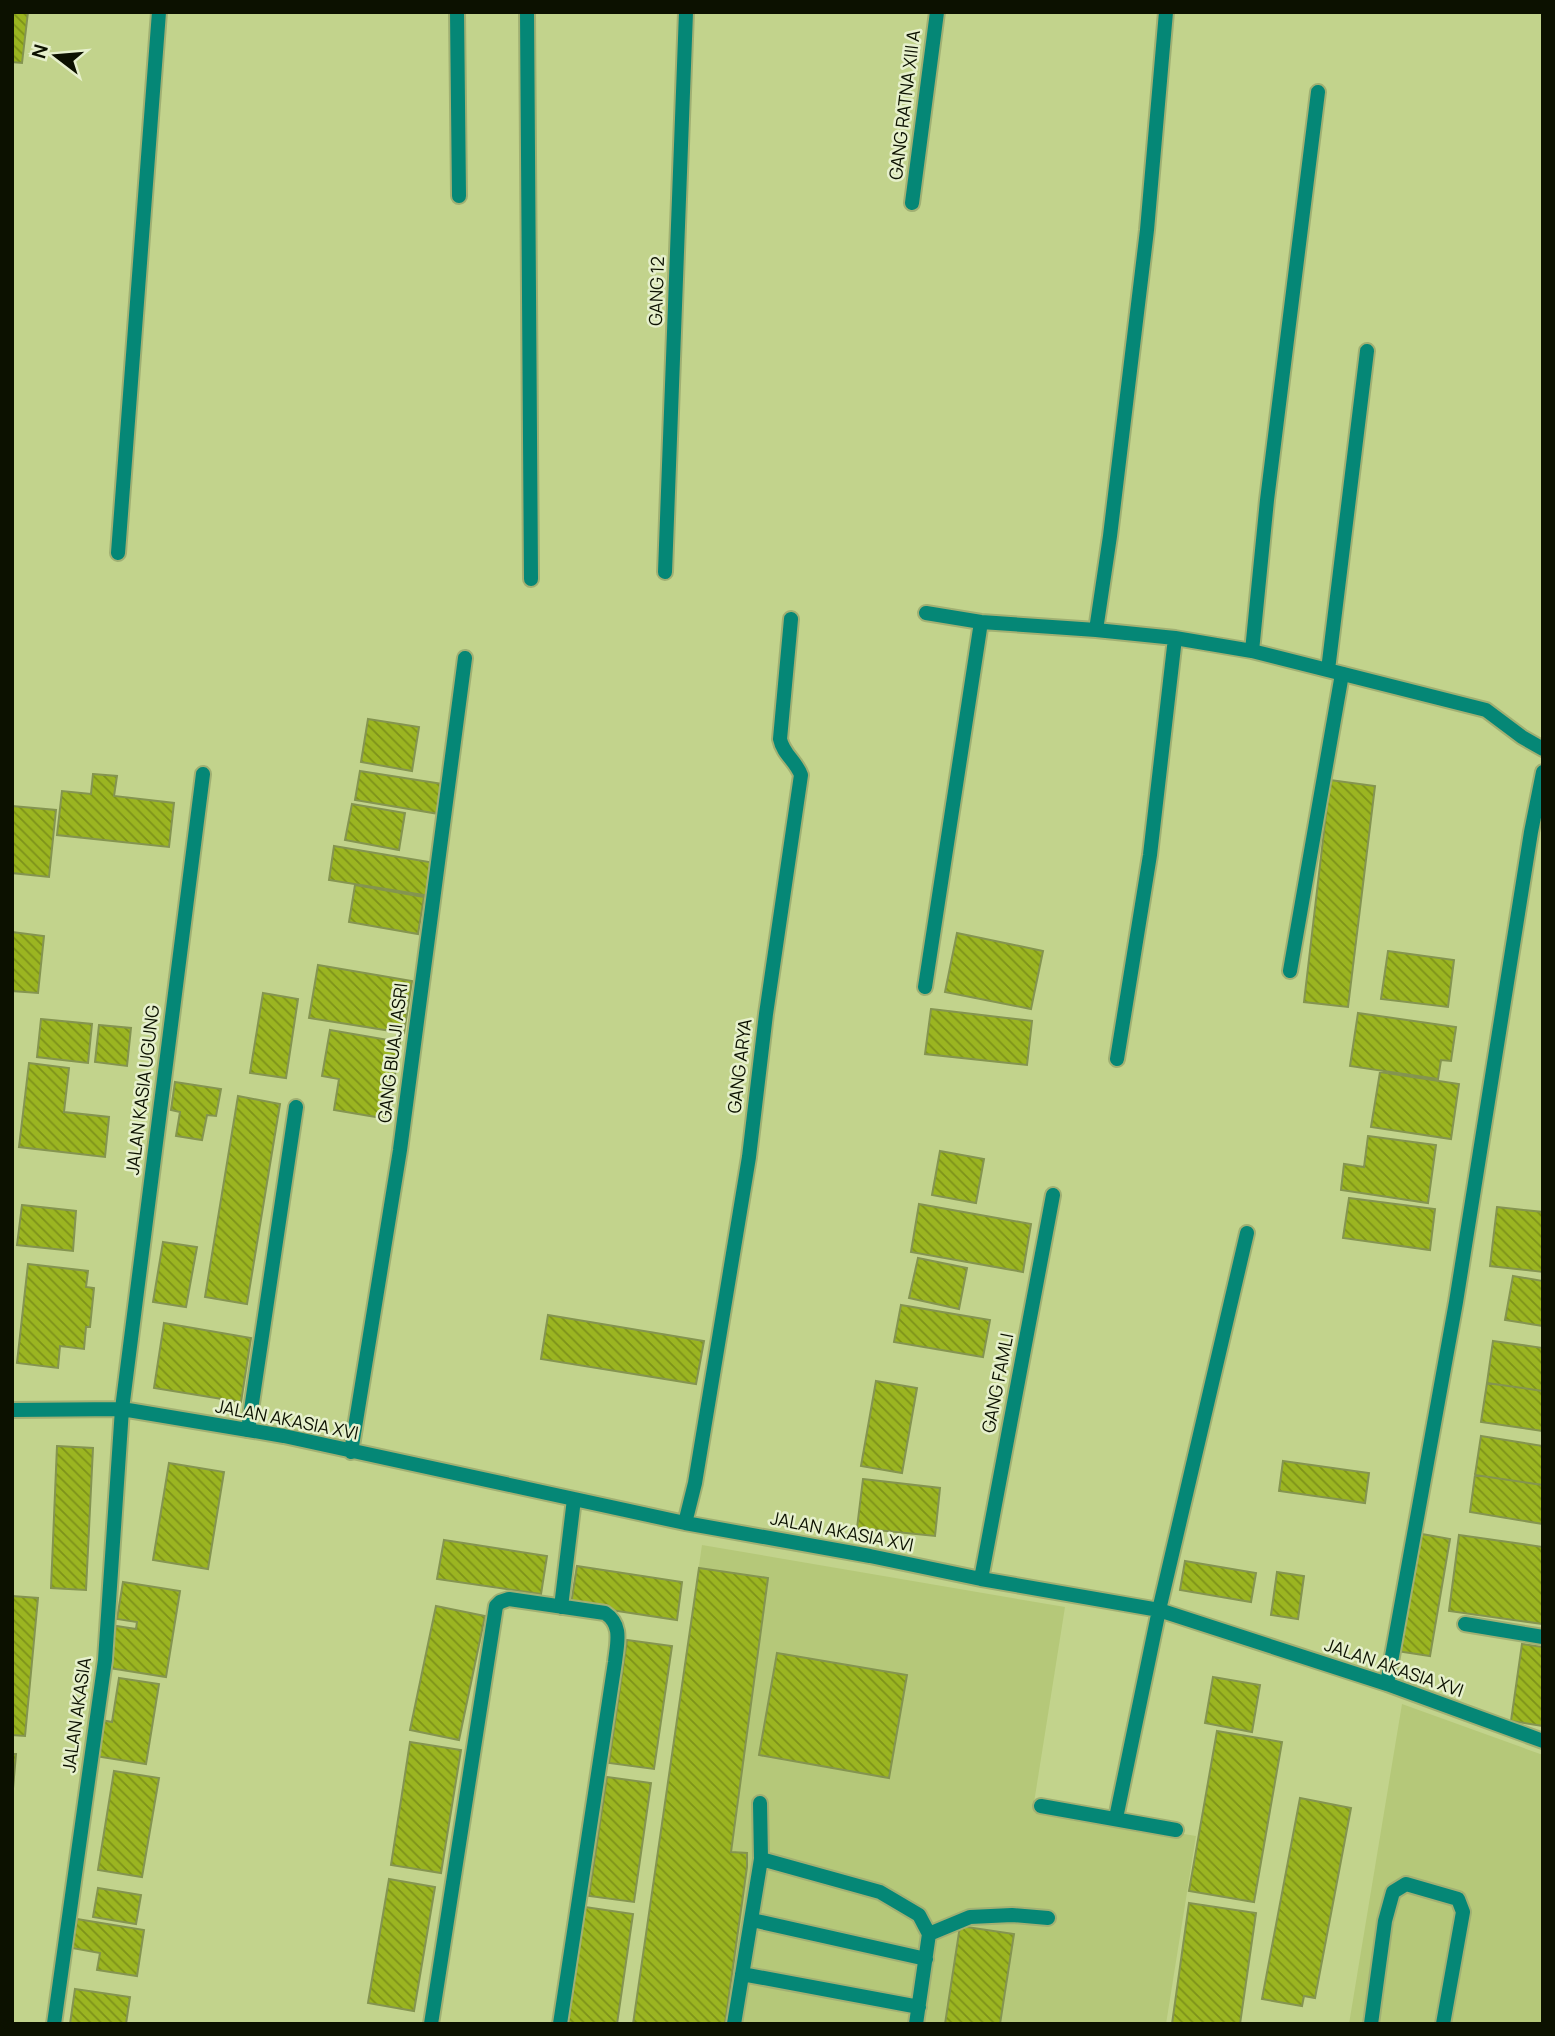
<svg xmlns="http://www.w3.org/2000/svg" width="1555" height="2036" font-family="Manrope,sans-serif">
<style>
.built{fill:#b5c879}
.building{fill:url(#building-back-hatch);stroke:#849450;stroke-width:2}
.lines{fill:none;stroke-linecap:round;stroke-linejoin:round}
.service-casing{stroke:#a1b073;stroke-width:18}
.minor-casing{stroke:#a1b073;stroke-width:18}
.service{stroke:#058776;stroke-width:14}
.minor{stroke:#058776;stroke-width:14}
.labels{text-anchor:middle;stroke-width:5;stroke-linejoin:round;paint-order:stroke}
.street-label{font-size:18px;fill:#0c1100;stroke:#e6f0cc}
</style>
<defs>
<pattern id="building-back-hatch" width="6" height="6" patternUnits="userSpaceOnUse" patternTransform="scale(1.75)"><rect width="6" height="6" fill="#9bb521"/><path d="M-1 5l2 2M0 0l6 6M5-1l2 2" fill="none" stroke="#7d921a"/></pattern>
</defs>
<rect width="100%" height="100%" fill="#c2d38c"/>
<!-- built -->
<path class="built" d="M702 1545 1065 1607 1033 1809 1196 1836 1166 2024H633Z
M1402 1704 1543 1755V2024H1349Z"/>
<!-- building -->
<path class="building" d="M12 12H28L22 63 12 62Z
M368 719 419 727 412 771 361 762Z
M360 771 443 784 439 814 355 800Z
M93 774 117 776 114 796 174 803 169 847 57 835 62 791 91 794Z
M1330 780 1375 786 1348 1007 1304 1002Z
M352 804 405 813 399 850 345 840Z
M12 806 56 810 49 877 12 873Z
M334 846 435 863 430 896 329 880Z
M355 885 424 897 418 934 349 922Z
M12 932 44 936 38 993 12 991Z
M957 933 1043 951 1031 1009 945 992Z
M1388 951 1454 960 1448 1007 1381 999Z
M318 965 412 981 404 1033 309 1018Z
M263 993 298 999 286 1078 250 1073Z
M931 1009 1032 1021 1027 1065 925 1054Z
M1358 1013 1456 1027 1451 1061 1441 1060 1438 1079 1350 1066Z
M41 1019 92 1024 88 1063 37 1057Z
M99 1025 131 1028 127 1066 95 1062Z
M330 1030 400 1042 388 1119 334 1110 339 1079 322 1076Z
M29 1063 69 1068 64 1112 109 1117 105 1157 19 1147Z
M1380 1072 1459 1084 1451 1139 1371 1127Z
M175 1082 221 1089 216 1116 207 1115 202 1140 176 1136 180 1112 171 1110Z
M238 1096 280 1104 247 1304 205 1297Z
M1368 1136 1436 1145 1428 1203 1341 1190 1344 1164 1364 1167Z
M940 1151 984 1159 976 1203 932 1195Z
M1349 1198 1435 1209 1430 1250 1343 1238Z
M919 1204 1031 1224 1023 1272 911 1252Z
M22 1205 76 1211 73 1251 17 1245Z
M1497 1207 1543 1212V1272L1490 1266Z
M163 1242 197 1247 186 1307 153 1302Z
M918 1258 967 1268 959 1309 909 1298Z
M28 1264 88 1271 86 1287 94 1288 90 1327H86L84 1349 60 1346 58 1368 17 1363Z
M1513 1276 1543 1281V1326L1505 1320Z
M901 1305 990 1320 983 1357 894 1342Z
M548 1315 704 1341 696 1384 541 1359Z
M164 1323 251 1338 241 1402 154 1388Z
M1493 1341 1543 1348V1391L1487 1383Z
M876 1381 917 1388 902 1473 861 1466Z
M1487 1383 1543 1391V1431L1481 1422Z
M1481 1436 1543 1446V1485L1475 1475Z
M57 1446 93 1448 86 1590 51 1588Z
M1283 1461 1369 1473 1365 1503 1279 1491Z
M169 1463 224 1472 208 1569 153 1560Z
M1475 1475 1543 1485V1524L1470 1512Z
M863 1479 940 1488 935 1536 857 1528Z
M1411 1532 1450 1539 1430 1656 1390 1650Z
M1459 1535 1543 1547V1624L1449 1611Z
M444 1540 547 1556 541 1594 437 1579Z
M1185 1561 1256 1573 1251 1602 1180 1590Z
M577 1566 682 1582 677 1620 571 1604Z
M699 1568 768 1578 731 1852 747 1853V1867L725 2024H633Z
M1277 1572 1304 1576 1298 1619 1271 1615Z
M123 1582 180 1591 166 1677 109 1668 116 1626 136 1629 137 1622 117 1619Z
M12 1596 38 1598 25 1736 12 1735Z
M436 1606 485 1616 459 1740 410 1730Z
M627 1640 672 1646 654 1769 609 1763Z
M1522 1644 1543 1647V1726L1511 1721Z
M777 1653 907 1675 889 1778 759 1755Z
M1213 1677 1260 1685 1252 1732 1205 1723Z
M119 1678 159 1684 146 1764 95 1756 101 1720 112 1722Z
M1217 1731 1282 1742 1254 1902 1189 1891Z
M410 1742 461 1750 441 1873 391 1865Z
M12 1754H16L12 1800Z
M114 1771 159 1778 142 1877 98 1870Z
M607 1777 651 1783 634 1902 589 1896Z
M1300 1798 1351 1808 1315 1998 1304 1996 1302 2006 1262 1999Z
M389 1879 435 1887 414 2011 368 2003Z
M98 1888 141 1895 136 1924 93 1917Z
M1189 1903 1256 1913 1240 2024H1172Z
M585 1907 633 1914 617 2024H568Z
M77 1919 144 1930 137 1976 97 1970 100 1953 72 1948Z
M960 1926 1014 1934 1000 2024H945Z
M75 1989 130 1997 126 2024H70Z"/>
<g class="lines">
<!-- service casing -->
<g class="service-casing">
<path id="service" d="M1290 971 1342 674
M248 1430 296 1107
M761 1859 880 1892 919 1915 929 1934 916 2024
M752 1920 926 1959
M929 1934 970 1917 1012 1915 1048 1918
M742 1974 919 2007
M734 2024 761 1859 760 1803
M1371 2024 1385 1921 1393 1892 1406 1884 1458 1899 1463 1912 1443 2024"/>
</g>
<!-- minor casing -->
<g class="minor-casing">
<path id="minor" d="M457 12 459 196
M527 12 531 579
M912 203 937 12
M118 553 159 12
M665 572 686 12
M926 613 981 622 1096 630 1175 638 1252 651 1486 710 1522 737 1543 749
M1096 630 1110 536 1147 230 1166 12
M1252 651 1267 500 1318 92
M1328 670 1367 351
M925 987 981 622
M1117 1059 1150 855 1175 638
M12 1410 122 1409 284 1436 685 1523 870 1556 981 1579 1159 1610 1387 1684 1543 1741
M351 1452 400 1150 465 658
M685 1523 695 1483 749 1157 766 1014 801 775C796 761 783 754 780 739L791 619
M981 1579 1053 1195
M561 1607 574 1499
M1465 1624 1543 1637
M1387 1684 1456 1302 1531 832 1543 772
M1041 1806 1176 1830
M1116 1818 1159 1610 1247 1233
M54 2024 105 1660 122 1409 203 774
M431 2024 496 1606 500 1602 509 1599 605 1613C623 1625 617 1643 615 1662L560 2024"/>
</g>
<!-- service -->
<use href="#service" class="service"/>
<!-- minor -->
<use href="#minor" class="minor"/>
</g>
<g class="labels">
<!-- street labels -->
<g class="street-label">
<text transform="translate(905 105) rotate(-83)" y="6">GANG RATNA XIII A</text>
<text transform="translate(657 291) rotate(-88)" y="6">GANG 12</text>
<text transform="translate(393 1053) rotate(-83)" y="6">GANG BUAJI ASRI</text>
<text transform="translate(740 1066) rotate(-83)" y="6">GANG ARYA</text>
<text transform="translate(143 1090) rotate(-83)" y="6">JALAN KASIA UGUNG</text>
<text transform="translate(998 1383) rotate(-79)" y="6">GANG FAMLI</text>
<text transform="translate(287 1420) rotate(11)" y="6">JALAN AKASIA XVI</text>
<text transform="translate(842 1532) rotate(11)" y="6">JALAN AKASIA XVI</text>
<text transform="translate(1394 1668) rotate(19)" y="6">JALAN AKASIA XVI</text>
<text transform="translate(77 1715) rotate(-82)" y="6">JALAN AKASIA</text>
</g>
</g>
<!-- border -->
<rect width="1555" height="2036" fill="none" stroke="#0c1100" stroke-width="28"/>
<!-- north arrow -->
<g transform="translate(56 56) rotate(286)" stroke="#e6f0cc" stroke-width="5" paint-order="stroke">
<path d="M0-5L12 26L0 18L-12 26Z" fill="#0c1100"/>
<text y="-10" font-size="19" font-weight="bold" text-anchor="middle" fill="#0c1100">N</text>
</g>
</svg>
